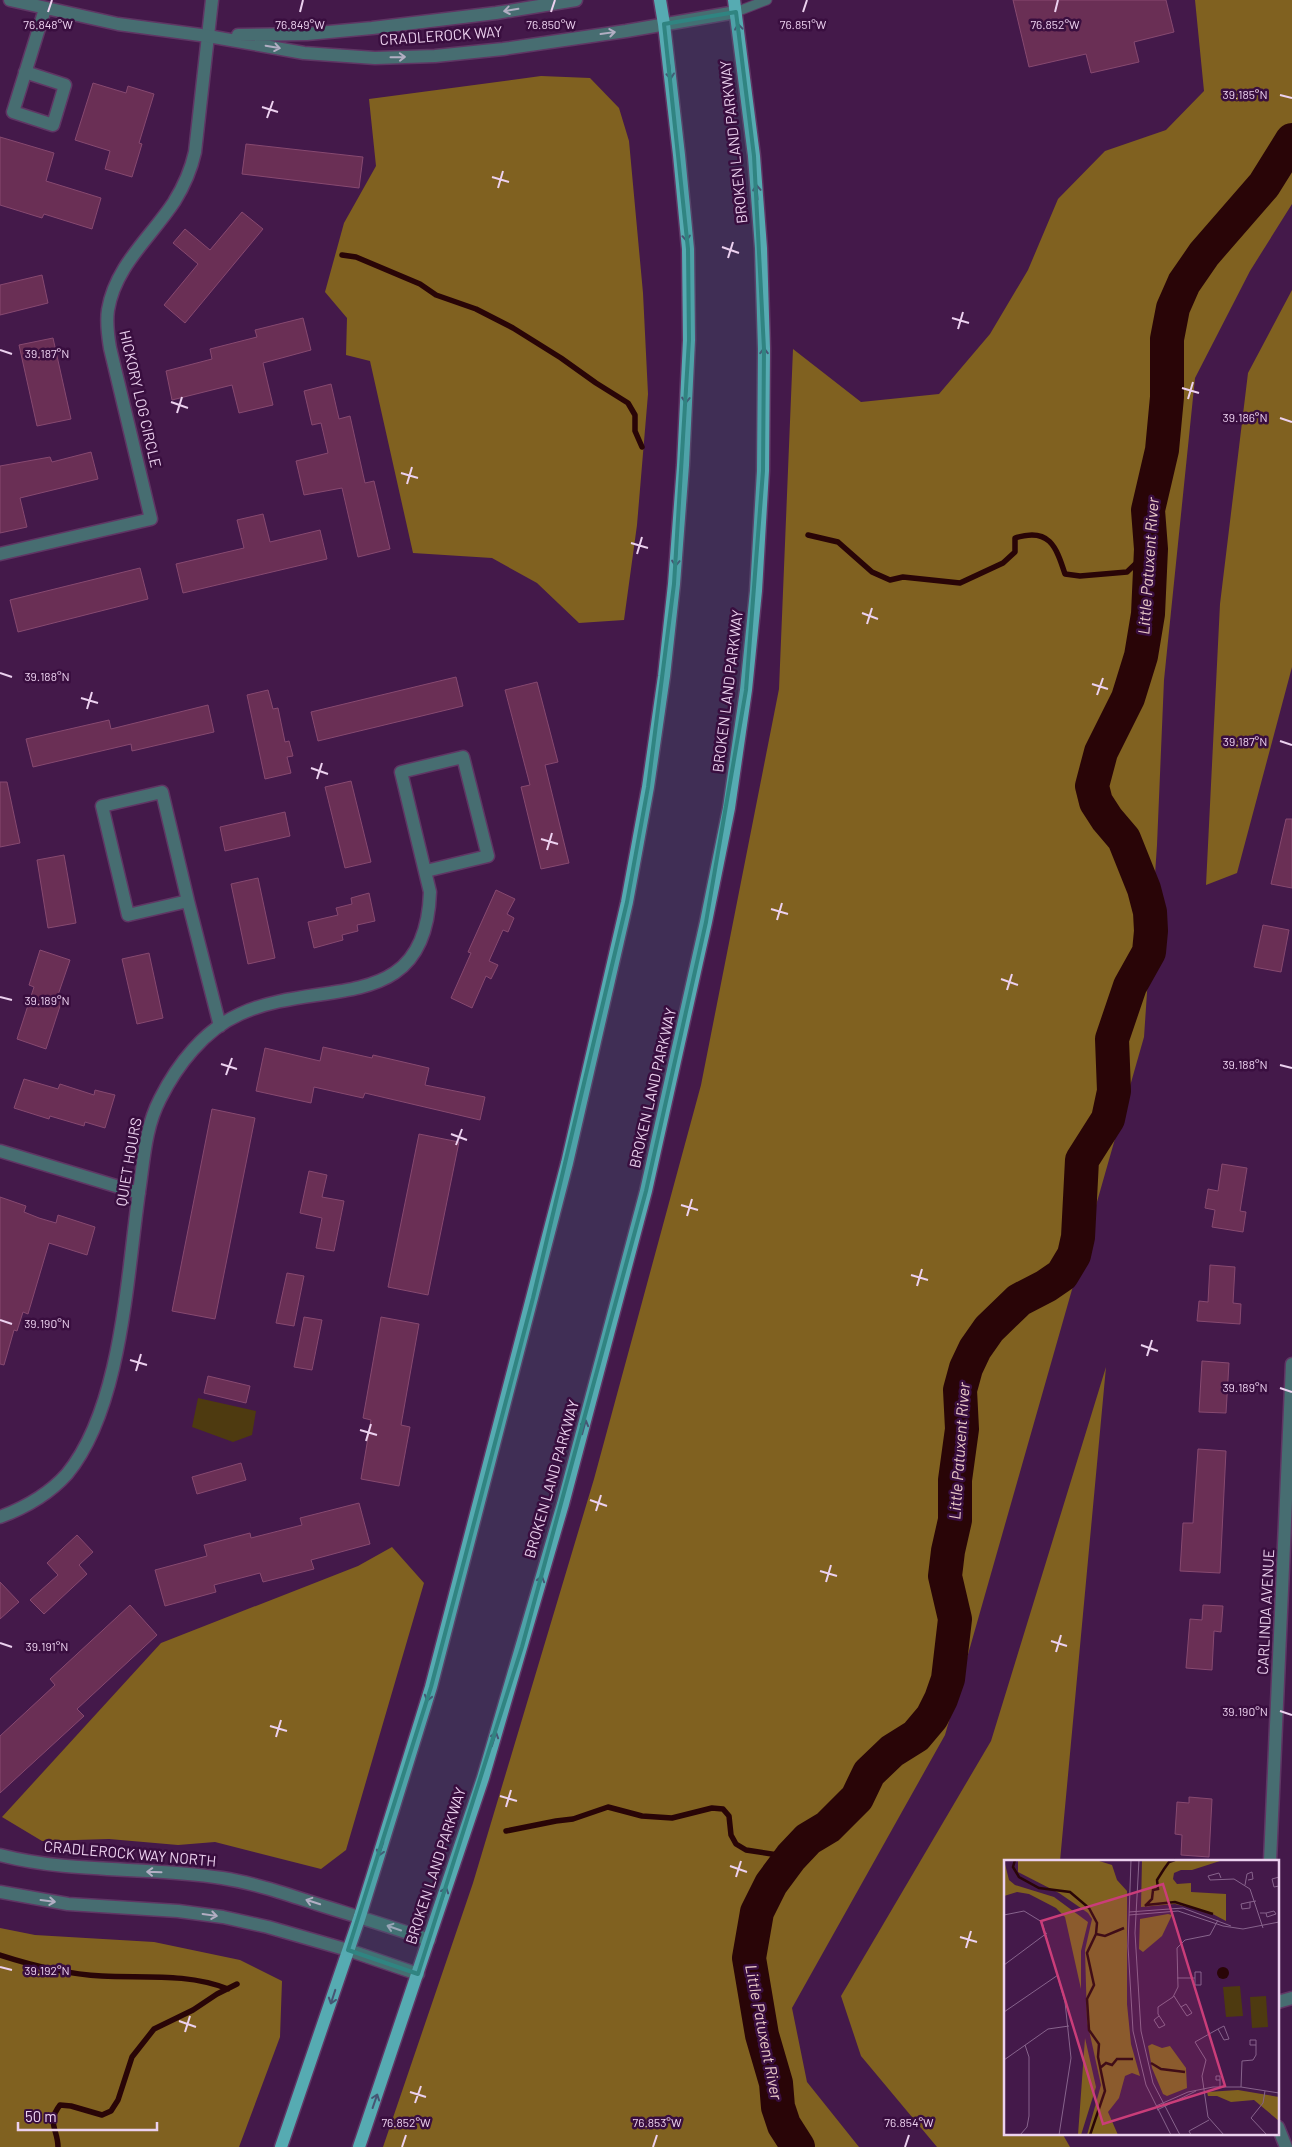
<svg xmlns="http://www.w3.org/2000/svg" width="1292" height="2147" font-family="Barlow,sans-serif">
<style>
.green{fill:#4e3a10}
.forest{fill:#806120}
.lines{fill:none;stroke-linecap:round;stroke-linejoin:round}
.stream{stroke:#290507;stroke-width:5.5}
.river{stroke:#290507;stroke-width:34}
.building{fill:#6a2f55;stroke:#874970}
.service-casing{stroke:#5f3664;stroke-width:11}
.minor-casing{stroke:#5f3664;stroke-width:15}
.tertiary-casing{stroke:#5f3664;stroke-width:15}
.primary-casing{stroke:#5f3664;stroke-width:15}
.service{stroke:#476d71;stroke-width:9}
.minor{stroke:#476d71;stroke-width:12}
.tertiary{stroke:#476d71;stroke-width:12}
.primary{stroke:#56abb2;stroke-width:12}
.oneway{stroke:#b2aec3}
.oneway2{stroke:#465573}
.marked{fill:#308481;fill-opacity:0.2;stroke:#308481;stroke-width:4;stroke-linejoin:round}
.ticks{fill:none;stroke:#ecd1ef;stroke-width:2}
.labels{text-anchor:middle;stroke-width:5;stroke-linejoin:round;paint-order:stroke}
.street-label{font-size:15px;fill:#ecd1ef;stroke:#390e3f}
.water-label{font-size:16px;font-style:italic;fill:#ebcbc9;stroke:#390e3f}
.inset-river{fill:none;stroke:#290507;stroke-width:2.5}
.inset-road{fill:none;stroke:#87638c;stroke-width:1}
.view{fill:#ca3d79;fill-opacity:0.15;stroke:#ca3d79;stroke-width:2.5}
.inset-edge{fill:none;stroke:#ecd1ef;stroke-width:2.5}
.ticks-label{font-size:12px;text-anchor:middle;fill:#ecd1ef;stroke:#390e3f;stroke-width:5;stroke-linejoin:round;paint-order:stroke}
</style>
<rect width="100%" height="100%" fill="#44194a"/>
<!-- green -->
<path class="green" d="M198 1398 256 1411 252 1435 233 1442 192 1427Z"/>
<!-- forest -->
<path class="forest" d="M1195 0H1292V204L1250 271 1195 378 1164 680 1157 845 1144 1037 945 1735 792 2008 807 2082 859 2147H383L473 1883 594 1479 701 1085 779 689 793 349 861 402 939 394 990 334 1028 270 1058 199 1105 151 1166 130 1204 91Z
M541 76 590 78 619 108 629 141 643 293 648 394 637 525 624 620 579 623 537 583 492 558 413 553 370 361 346 355 347 318 325 292 344 223 376 166 369 99Z
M1292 290V667L1237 873 1206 885 1220 604 1248 373Z
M1106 1367 1060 1861H1006V2133H1062L1070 2147H937L861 2056 841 1996 991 1741Z
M392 1547 424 1583 346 1850 321 1869 215 1842 178 1845 109 1839 42 1841 2 1817 161 1643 358 1566Z
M0 1928 35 1935 154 1942 240 1960 282 1981 280 2037 239 2147H0Z"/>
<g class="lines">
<!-- stream -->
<path class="stream" d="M342 255 356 257 420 284 436 295 476 309 513 328 561 358 596 383 628 403 635 415V431L642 447
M808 535 838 542 872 572 890 580 903 577 960 583 1003 563 1015 552V538C1049 527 1056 546 1065 574L1080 576 1127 572 1151 549
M506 1831 556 1821 573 1819 608 1807 642 1816 672 1818 712 1808 723 1809 729 1816 731 1835 736 1844 746 1850 791 1857
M0 1955C34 1966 66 1974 102 1976 144 1978 188 1973 228 1989
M58 2147C58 2129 46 2123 60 2105L71 2106 102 2115 111 2111 118 2100 132 2057 154 2029 193 2010 217 1994 237 1984"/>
<!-- river -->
<path class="river" d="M798 2147 784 2125 778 2107 776 2083 762 2035 749 1958 757 1912 771 1884 791 1857 808 1839 828 1827 857 1798 869 1773 892 1751 916 1736 932 1717 941 1699 948 1679 955 1619 945 1576 948 1551 955 1520V1480L962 1429 960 1390 966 1368 975 1349 989 1329 1019 1300 1046 1286 1062 1275 1074 1255 1078 1237 1082 1160 1108 1119 1114 1091 1112 1039 1130 986 1149 952 1151 931 1150 912 1144 889 1124 839 1107 819 1096 802 1092 786 1101 752 1128 698 1141 656 1148 614 1151 549 1148 510 1162 450 1167 397V339L1173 308 1184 283 1204 254 1264 185 1292 140"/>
</g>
<!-- building -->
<path class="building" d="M1013 0H1166L1174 32 1134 42 1139 62 1091 73 1086 54 1029 67Z
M93 83 126 93 128 86 154 94 139 143 142 144 132 177 105 169 110 151 75 140Z
M0 137 54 153 46 181 101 198 92 229 44 214 42 218 0 205Z
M246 144 363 157 359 188 242 174Z
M242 212 263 229 185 323 164 305 198 264 173 243 185 229 210 250Z
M42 275 48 303 0 315V285Z
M303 318 311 350 263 363 273 405 239 413 232 385 172 400 166 371 212 359 210 349 257 337 255 330Z
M53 338 71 419 37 426 19 345Z
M331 384 339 419 350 416 365 483 374 481 390 549 358 557 342 488 304 495 296 461 328 453 321 423 312 425 304 391Z
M91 452 98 479 20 498 27 527 0 533V466L50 457 52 462Z
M263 514 270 542 320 530 327 559 183 593 176 564 244 548 237 520Z
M140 568 148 599 18 632 10 600Z
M456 677 463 706 318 741 311 712Z
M537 682 558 762 545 765 569 863 541 869 521 787 530 785 505 690Z
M268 690 273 709 278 708 285 742 289 741 293 756 287 757 291 773 265 779 247 695Z
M208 705 214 732 132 751 131 744 33 767 26 739 109 720 111 729Z
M351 781 371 862 345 868 325 787Z
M0 782H7L20 843 0 847Z
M285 812 290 836 225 851 220 827Z
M1286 819H1292V888L1271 884Z
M64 855 76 923 48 928 37 860Z
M258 878 275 958 248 964 231 884Z
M496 890 515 899 507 914 514 918 508 932 503 930 489 961 498 965 491 979 486 976 472 1008 451 998 471 953 468 952Z
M369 893 375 921 357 925 358 931 342 935 343 940 314 948 308 922 338 915 336 908 352 904 351 898Z
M1263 925 1289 930 1281 972 1254 967Z
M40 950 70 960 58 995 63 997 46 1049 17 1039 34 987 29 985Z
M149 953 163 1018 137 1024 122 959Z
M323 1047 372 1058 373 1055 429 1068 425 1085 485 1097 480 1120 365 1093 363 1098 314 1087 311 1103 256 1091 265 1048 320 1061Z
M24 1079 58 1089 60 1084 94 1095 95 1090 115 1095 105 1128 85 1122 84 1126 50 1116 49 1119 14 1108Z
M212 1109 255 1118 215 1319 172 1311Z
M419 1134 459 1142 428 1295 388 1287Z
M1222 1164 1247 1168 1240 1211 1246 1212 1243 1232 1212 1227 1215 1210 1205 1208 1208 1189 1218 1191Z
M309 1171 327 1175 322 1197 344 1201 334 1251 316 1248 322 1218 300 1213Z
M0 1197 26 1206 24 1212 39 1218 56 1223 58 1215 95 1227 87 1255 49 1243 28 1314 23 1312 17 1331 14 1330 4 1365 0 1364Z
M1210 1265 1235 1267 1233 1303 1241 1304 1240 1324 1197 1321 1199 1301 1208 1302Z
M287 1273 304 1276 294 1326 276 1323Z
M304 1317 322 1320 312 1370 294 1367Z
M381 1317 419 1324 401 1425 410 1427 399 1486 361 1479 371 1420 363 1418Z
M1202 1361 1229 1363 1226 1413 1199 1412Z
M208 1376 250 1386 246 1403 204 1393Z
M1198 1449 1226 1451 1220 1573 1180 1571 1183 1523H1193Z
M241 1463 246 1480 197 1494 192 1477Z
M359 1503 370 1544 311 1560 314 1569 263 1582 260 1573 214 1585 216 1592 165 1606 155 1570 207 1556 204 1545 250 1533 251 1538 302 1525 300 1518Z
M77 1535 93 1552 79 1565 87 1574 44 1614 30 1600 58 1575 47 1563Z
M0 1582 19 1602 0 1619Z
M130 1605 157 1635 77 1709 84 1716 0 1793V1736L55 1685 50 1679Z
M1203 1605 1223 1606 1221 1632 1214 1631 1212 1670 1186 1668 1190 1619 1202 1620Z
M1189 1797 1212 1799 1209 1857 1181 1855 1182 1835 1175 1834 1177 1802 1189 1803Z"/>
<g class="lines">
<!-- service casing -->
<g class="service-casing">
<path id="service" d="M736 12 767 0"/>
</g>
<!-- minor casing -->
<g class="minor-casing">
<path id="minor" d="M25 72 65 85 53 125 13 112 45 9
M0 554 151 519 110 348C108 336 106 323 108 310 115 266 151 237 174 202 184 186 191 170 195 152L212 0
M188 901 162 792 102 806 128 915 188 901 220 1026
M0 1151 139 1193
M0 1517C24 1508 50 1493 67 1474 123 1406 127 1271 140 1185 144 1156 146 1126 160 1099 177 1065 204 1030 240 1014 320 977 426 1018 430 892L401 772 463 757 488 856 426 871
M1270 1861 1292 1364
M1278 2002 1292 1998
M1278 2127 1286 2147"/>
</g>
<!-- tertiary casing -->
<g class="tertiary-casing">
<path id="tertiary" d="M10 0 118 24 208 36 304 53 375 58 435 56 503 49 626 31 736 12
M238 35 307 34 372 28 496 13 576 0
M0 1855C73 1874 148 1866 222 1878 254 1883 286 1894 317 1904 355 1916 392 1927 429 1940
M0 1892 68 1904 178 1911 223 1917 268 1927 348 1950 418 1974"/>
</g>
<!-- primary casing -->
<g class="primary-casing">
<path id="primary" d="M281 2147 360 1916 431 1687 567 1163 627 902 648 787 664 676 674 584 683 465 689 340 688 249 679 155 664 24 660 0
M359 2147 483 1778 563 1504 646 1191 706 922 729 808 746 690 756 591 763 471 764 349 761 248 754 156 734 0"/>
</g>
<!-- service -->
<use href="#service" class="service"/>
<!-- minor -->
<use href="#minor" class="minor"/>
<!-- tertiary -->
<use href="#tertiary" class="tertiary"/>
<!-- primary -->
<use href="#primary" class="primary"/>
</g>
<!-- one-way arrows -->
<defs><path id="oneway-shaft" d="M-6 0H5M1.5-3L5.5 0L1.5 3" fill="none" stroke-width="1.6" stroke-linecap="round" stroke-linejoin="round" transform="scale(1.25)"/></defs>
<g class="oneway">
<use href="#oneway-shaft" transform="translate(511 10) rotate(171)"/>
<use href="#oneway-shaft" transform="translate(608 33) rotate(-8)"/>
<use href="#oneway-shaft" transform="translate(273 47) rotate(10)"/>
<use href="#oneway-shaft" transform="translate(398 57) rotate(-1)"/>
<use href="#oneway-shaft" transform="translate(154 1872) rotate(-178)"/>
<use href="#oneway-shaft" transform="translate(48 1901) rotate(7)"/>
<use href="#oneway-shaft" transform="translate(313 1902) rotate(-162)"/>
<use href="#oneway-shaft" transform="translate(210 1915) rotate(8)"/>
<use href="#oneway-shaft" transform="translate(394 1928) rotate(-161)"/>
</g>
<g class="oneway2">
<use href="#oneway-shaft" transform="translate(739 31) rotate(-97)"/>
<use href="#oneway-shaft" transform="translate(670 72) rotate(84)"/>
<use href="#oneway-shaft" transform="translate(757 192) rotate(-94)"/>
<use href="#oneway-shaft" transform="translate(686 234) rotate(85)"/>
<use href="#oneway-shaft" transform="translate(764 355) rotate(-90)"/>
<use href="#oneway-shaft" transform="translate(686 396) rotate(93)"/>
<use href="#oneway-shaft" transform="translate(676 559) rotate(94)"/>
<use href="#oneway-shaft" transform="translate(584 1427) rotate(-75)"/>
<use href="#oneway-shaft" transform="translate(540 1583) rotate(-74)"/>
<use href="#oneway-shaft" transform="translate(429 1694) rotate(106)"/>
<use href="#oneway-shaft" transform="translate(494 1739) rotate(-73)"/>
<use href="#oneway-shaft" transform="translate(381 1849) rotate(108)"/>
<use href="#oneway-shaft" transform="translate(444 1894) rotate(-72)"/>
<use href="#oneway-shaft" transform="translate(333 1997) rotate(108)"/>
<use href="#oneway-shaft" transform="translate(375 2101) rotate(-71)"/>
</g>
<!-- marked area -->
<path class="marked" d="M736 12 754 156 764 349 763 471 746 690 706 922 646 1191 522 1647 418 1974 348 1950 431 1687 533 1298 627 902 648 787 674 584 689 340 688 249 664 24Z"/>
<!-- ticks -->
<path class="ticks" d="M48 12 52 0M300 12 303 0M551 12 555 0M803 12 807 0M1055 12 1058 0M1280 95 1292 98M262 107 278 112M267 118 273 101M492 177 509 182M498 188 503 171M722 247 739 253M728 258 733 242M952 318 969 323M958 329 963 312M0 350 12 354M1182 388 1199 393M1188 399 1193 382M171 402 188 408M177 413 182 397M1280 418 1292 422M401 473 418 478M407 484 412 467M631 543 648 548M637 554 642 537M862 613 878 619M867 624 872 608M0 673 12 677M1092 684 1108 689M1097 695 1103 678M81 698 98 703M87 709 92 692M1280 741 1292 745M311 768 328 774M317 779 322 763M541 839 558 844M547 850 552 833M771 909 788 914M777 920 782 903M1001 979 1018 985M1007 990 1012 974M0 997 12 1000M221 1064 237 1069M1280 1065 1292 1068M226 1075 232 1058M451 1134 467 1140M456 1145 462 1129M681 1205 698 1210M687 1216 692 1199M911 1275 928 1280M917 1286 922 1269M0 1320 12 1324M1141 1345 1158 1351M1147 1356 1152 1340M130 1360 147 1365M136 1371 141 1354M1280 1388 1292 1392M360 1430 377 1435M366 1441 371 1424M590 1500 607 1506M596 1511 601 1495M820 1571 837 1576M826 1582 831 1565M1051 1641 1067 1646M0 1643 12 1647M1056 1652 1061 1635M1280 1711 1292 1715M270 1726 287 1731M276 1737 281 1720M500 1796 517 1801M506 1807 511 1790M730 1866 747 1872M736 1877 741 1861M960 1937 977 1942M966 1948 971 1931M0 1967 12 1970M179 2021 196 2027M185 2032 190 2016M410 2092 426 2097M415 2103 421 2086M402 2147 406 2135M653 2147 657 2135M905 2147 909 2135"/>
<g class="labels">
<!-- street labels -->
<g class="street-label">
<text transform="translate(441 36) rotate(-4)" y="5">CRADLEROCK WAY</text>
<text transform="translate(734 142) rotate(-96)" y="5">BROKEN LAND PARKWAY</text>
<text transform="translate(140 399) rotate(77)" y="5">HICKORY LOG CIRCLE</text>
<text transform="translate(728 691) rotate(-83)" y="5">BROKEN LAND PARKWAY</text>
<text transform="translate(653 1088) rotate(-77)" y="5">BROKEN LAND PARKWAY</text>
<text transform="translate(129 1162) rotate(-80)" y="5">QUIET HOURS</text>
<text transform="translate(552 1479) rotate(-74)" y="5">BROKEN LAND PARKWAY</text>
<text transform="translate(1266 1612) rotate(-87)" y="5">CARLINDA AVENUE</text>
<text transform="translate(130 1854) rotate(5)" y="5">CRADLEROCK WAY NORTH</text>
<text transform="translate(436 1866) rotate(-72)" y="5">BROKEN LAND PARKWAY</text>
</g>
<!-- water labels -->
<g class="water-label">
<text transform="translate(1148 566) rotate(-86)" y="6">Little Patuxent River</text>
<text transform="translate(959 1451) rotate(-86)" y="6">Little Patuxent River</text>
<text transform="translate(764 2032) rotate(79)" y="6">Little Patuxent River</text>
</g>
</g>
<!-- overview -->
<g transform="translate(1004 1860)">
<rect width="275" height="275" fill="#44194a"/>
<path d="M236 126 239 156 222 157 219 127ZM262 136 264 167 248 168 246 137Z" fill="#4e3a10"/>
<path d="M0 0 5 20 11 25 50 37 84 62 77 91V129L61 57 52 48 25 34 13 32 0 36ZM14 0H92L108 5 113 20 123 31V144L127 184 136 216 128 213 121 216 115 238 104 252 114 275H83L97 225 83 161 81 90 88 59 84 53 55 33 14 12ZM138 0H219L188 10H177L170 13 169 19 173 24 187 23V32L222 34V61L205 52 171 44 137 47ZM164 54 168 55 158 76 139 92 135 89 136 59ZM81 178 92 227 77 275H74ZM148 184 158 188 166 186 182 208 183 228 163 236 159 234 148 208 144 186ZM234 230 275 237V261L250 240 227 242 213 236H204L203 232Z" fill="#806120"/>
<path d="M213 113a6 6 0 1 1 12 0a6 6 0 1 1-12 0Z" fill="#290507"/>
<path class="inset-river" d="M11 0 9 7 15 17 35 28 66 32 85 48 93 63 92 74 83 93 90 125 83 139 85 170 95 184 94 197 101 231 86 275M142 45 171 42 209 54M141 46 148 39 149 30 154 29 153 20 160 9 165 2 171 0M92 74 101 76 120 68M147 203 157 209 181 212M96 208 102 203 108 205 113 199H129"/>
<path class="inset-road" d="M127 0 124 86 129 171 142 225 167 275M135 0 131 73 137 171 149 223 176 275M275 17 268 19 270 27 275 26M217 18 215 13 204 16 206 20 230 19 246 29 259 68M241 25 243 14 248 12 249 19 244 20M246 42 237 44 238 49 246 48V42L252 41M125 52 179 48 227 66M256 53H262L263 57 272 54 270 51 262 53M0 55 20 51 38 62 61 142 67 198 55 275M125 55 174 51 219 66 239 69 275 62M0 105 43 73M173 118H191V125H197V112H191V118M170 136 177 147 182 144 188 153 183 156 177 147M0 152 54 115M155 156 150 160 155 168 161 165 154 154V147L169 137 174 127 173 88 181 80 206 75 214 60M214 169 220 166 225 179 220 180 214 169 191 182 202 200 198 216 204 257 220 275M0 200 44 169 65 166M216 227V216H212V220H216M237 227 238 201 249 200 252 195V180H246V185H252M261 231 259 243 247 258 263 275M152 246 184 232 209 227H237L275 233M153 250 192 231M16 275 23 267 25 256V197L21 185M187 275 185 271 205 260"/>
<path class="view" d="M159 24 221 226 99 264 37 61Z"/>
<rect width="275" height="275" class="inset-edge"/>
</g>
<g class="ticks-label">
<text x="48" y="29">76.848°W</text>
<text x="300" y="29">76.849°W</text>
<text x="551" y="29">76.850°W</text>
<text x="803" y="29">76.851°W</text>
<text x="1055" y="29">76.852°W</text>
<text x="1245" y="99">39.185°N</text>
<text x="47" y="358">39.187°N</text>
<text x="1245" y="422">39.186°N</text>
<text x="47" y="681">39.188°N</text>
<text x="1245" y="746">39.187°N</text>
<text x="47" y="1005">39.189°N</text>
<text x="1245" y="1069">39.188°N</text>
<text x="47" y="1328">39.190°N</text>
<text x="1245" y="1392">39.189°N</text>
<text x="47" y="1651">39.191°N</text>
<text x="1245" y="1716">39.190°N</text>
<text x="47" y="1975">39.192°N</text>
<text x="406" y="2127">76.852°W</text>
<text x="657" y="2127">76.853°W</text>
<text x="909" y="2127">76.854°W</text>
</g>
<!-- scale -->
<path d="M18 2122v8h139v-8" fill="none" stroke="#ecd1ef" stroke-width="2.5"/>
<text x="25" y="2122" font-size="15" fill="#ecd1ef" stroke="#390e3f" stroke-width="4" paint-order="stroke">50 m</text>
</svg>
